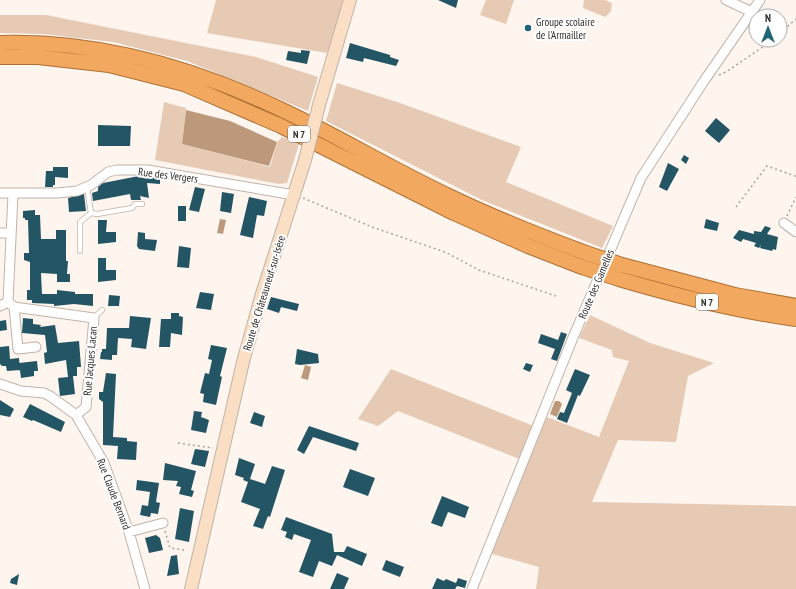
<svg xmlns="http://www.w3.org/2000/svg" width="796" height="589" font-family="'PT Sans Narrow',sans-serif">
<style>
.green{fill:#e6cab4}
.water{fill:#bd997c}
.building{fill:#235564}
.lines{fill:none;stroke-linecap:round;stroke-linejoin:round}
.service-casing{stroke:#c0b3a9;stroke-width:6}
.minor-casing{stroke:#c0b3a9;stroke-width:11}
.secondary-casing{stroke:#c0b3a9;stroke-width:14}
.trunk-casing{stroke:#ad6f33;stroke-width:16}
.path{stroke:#a9a29d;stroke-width:1.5;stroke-dasharray:2 3;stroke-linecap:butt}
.service{stroke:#fff;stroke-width:4.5}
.minor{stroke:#fff;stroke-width:9}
.secondary{stroke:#fadfc4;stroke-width:12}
.trunk{stroke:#f3a860;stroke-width:14}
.secondary-bridge-casing{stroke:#c0b3a9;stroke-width:14;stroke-linecap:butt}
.trunk-bridge-casing{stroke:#ad6f33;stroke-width:16;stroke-linecap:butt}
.secondary-bridge{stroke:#fadfc4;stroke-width:12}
.trunk-bridge{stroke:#f3a860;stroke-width:14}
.poi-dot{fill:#216477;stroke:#fff;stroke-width:1.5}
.labels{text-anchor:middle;stroke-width:4;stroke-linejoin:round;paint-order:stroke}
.shield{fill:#fff;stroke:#6f6b68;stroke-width:1}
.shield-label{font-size:10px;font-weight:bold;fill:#312c28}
.poi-label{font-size:11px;fill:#312c28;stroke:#fff;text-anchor:start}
.street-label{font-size:11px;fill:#312c28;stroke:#fff}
</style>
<rect width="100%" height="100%" fill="#fef5ef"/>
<!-- green -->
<path class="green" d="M216 0H344L327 53 207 33Z
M486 0H514L506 24 480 15Z
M584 0H605L612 3 611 11 605 17 583 8Z
M0 15H46L256 57 318 77 308 111 187 61 113 42 43 34 0 33Z
M337 83 400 103 521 147 506 182 613 226 602 248 482 200 326 121Z
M164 102 186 108 182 144 270 167 277 142 282 137 299 144 287 183 279 184 155 160Z
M590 315 650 343 714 363 688 376 676 442 618 440 592 502 796 506V589H536L539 567 489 553 527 462 398 411 378 426 358 419 391 369 541 429 547 417 599 437 629 361 613 357 612 350 579 338Z"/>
<!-- water -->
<path class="water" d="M186 110 230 121 277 142 269 166 182 144Z
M220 219 226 220 223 234 217 233Z
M305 365 311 367 308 380 301 378Z
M555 401H559L562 404 557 417 550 414Z"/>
<!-- building -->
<path class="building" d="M438 0H458L456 8Z
M350 43 390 55V57L399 60 396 66 364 58 363 62 346 58Z
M301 50 310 51 307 64 286 60 288 51 301 53Z
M716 118 730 130 719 143 705 131Z
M98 125 131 126 130 146H98Z
M684 155 689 158 686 164 681 160Z
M668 163 679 169 667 191 659 187Z
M53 167H68V178L55 177V185H53V187H45L46 171H53Z
M139 176 160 178V184L147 183 149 198 140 196 141 200H131L130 194 93 201 92 193 98 191V187L103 183Z
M195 187 205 189 199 212 189 210Z
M222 192 234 194 231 213 220 211Z
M84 194 86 211 69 212 68 198Z
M249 197 267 201 264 216 257 215 253 238 240 235Z
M178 206H186V221H178Z
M35 210V215H40L41 239H56V230H66V261H68L67 274H70V282H57V274L41 273 42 294H57V290L75 292V294H93V306L74 304 54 306V304L32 303V300H27V290H30V262L24 260V253H29L28 220H25V218H23V211Z
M706 219 719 223 717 231 704 228Z
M98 220H107L106 232H116V242L98 244Z
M765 226 771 228 767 234 778 237 776 250 773 249 772 251 760 248 761 245 759 248 754 246 756 243 743 239 741 242 733 238 739 230 754 234V231L761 232Z
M138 232 145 233V239L157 240 155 251 139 249 137 246Z
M179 246 191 248 189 268 177 267Z
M98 258H106V270H116V280L98 282Z
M200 292 214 294 211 310 196 308Z
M109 295 120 296 119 306H108Z
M271 297 299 304 297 311 281 307 279 313 267 309Z
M171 313H179V316L183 317 182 335 171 333 170 347H159L161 319H171Z
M130 316 151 318 146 349 131 347 132 339 118 338 117 355H112V360L100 359 101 352H102V349H106L107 328H129Z
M23 318 33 319V324L41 325 40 327 55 325 58 343 79 341 81 367H77V376H73L75 394 60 396 58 378 68 377 66 360 45 364 44 353 47 352 45 335 22 333Z
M6 320 7 330 0 331V321Z
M561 332 567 334 557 361 551 359 555 349 538 343 541 334 558 340Z
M211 345 227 348 220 376 222 377 216 405 203 402 204 394 200 393 205 373 209 374 212 360 208 359Z
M9 346 10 359 19 358 20 370 7 371 6 366H2L0 364V347Z
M297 349 318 354 319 363 300 365 295 364Z
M37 361 38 371H34V376L21 378 19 363Z
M526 363 533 365 530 372 523 369Z
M575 369 590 375 580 396 578 395 567 423 557 419 560 412 564 413 572 393 566 390Z
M106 373 116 374 113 437 127 438V441L137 442 136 460 117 459 118 446 103 445V402L99 399V392H103Z
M0 400 14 409 10 417 0 415Z
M30 404 65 422 61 432 33 420 32 421 23 417Z
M194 411 202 412 201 417 209 420 206 433 191 430Z
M254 412 265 416 262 427 250 423Z
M309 426 359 443 356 451 313 437 304 454 297 450Z
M195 449 209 451 205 467 191 464Z
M239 458 255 464 250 479 265 484 272 466 285 470 270 517 268 516 263 529 253 526 260 509 241 502 248 482 243 480 244 478 235 475Z
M165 463 196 471 191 490 194 491 192 497 179 494 181 487 176 486 178 481 163 480Z
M350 469 375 478 368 496 343 487Z
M137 480 159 483 156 502 160 503 158 514 151 513 150 517 140 515 142 505 148 506 150 492 136 490Z
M442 496 469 507 465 518 448 512 442 527 431 523Z
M180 508 194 511 189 542 175 539Z
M286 517 332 534 334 552H344L347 546 367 554 362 566 337 555 332 566 319 561 313 577 299 572 311 540 294 534 292 540 285 537 287 532 281 530Z
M156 535 160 538 163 550 149 553 145 538Z
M177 555 179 574 167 576 171 556Z
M386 560 404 567 400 577 382 570Z
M337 573 349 578 344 589H330Z
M19 574 17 585 10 583 11 579Z
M437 578 444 581 446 579 456 583 458 578 467 581 465 588 457 586 455 589H432Z"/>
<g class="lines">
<!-- service casing -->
<g class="service-casing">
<path id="service" d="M91 213 97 214 132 208 135 204H142
M80 251V222L91 213 87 187
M94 318 102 310"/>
</g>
<!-- minor casing -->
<g class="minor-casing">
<path id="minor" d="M726 0 752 12
M0 193H57L77 191 91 185 108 172 117 170H148L294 195
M784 223 796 232
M0 233H11
M8 302 14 307 94 318 86 407 76 415
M0 306 8 302 13 194
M14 307 18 349 36 347
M0 384 21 391 44 393 50 396 76 415 104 463 129 532 145 589
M129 532 163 523
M472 589 572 340 641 178 704 81 760 0"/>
</g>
<!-- secondary casing -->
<g class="secondary-casing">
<path id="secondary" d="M319 105 350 0
M191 589 243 362 261 297 305 160"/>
</g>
<!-- trunk casing -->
<g class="trunk-casing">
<path id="trunk" d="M0 43C98 40 192 67 280 109 338 136 393 170 451 197 495 218 540 236 586 253
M0 57H38L109 65 184 84 281 126 454 213 528 246 582 267
M622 265 735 295 796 306
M619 279C677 296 736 311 796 319"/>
</g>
<!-- path -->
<path class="path" d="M780 33 796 19
M719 75 726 72 773 40
M303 198 372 227 445 252 479 270 556 296
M736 207 767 166 795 176 796 178
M787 216 796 197
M178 443 213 448
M165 531 170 548 184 550"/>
<!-- service -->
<use href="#service" class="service"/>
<!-- minor -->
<use href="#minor" class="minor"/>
<!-- secondary -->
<use href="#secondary" class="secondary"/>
<!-- trunk -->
<use href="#trunk" class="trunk"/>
<!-- secondary-bridge casing -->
<g class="secondary-bridge-casing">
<path id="secondary-bridge" d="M305 160 319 105"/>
</g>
<!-- trunk-bridge casing -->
<g class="trunk-bridge-casing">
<path id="trunk-bridge" d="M586 253 622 265
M582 267 619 279"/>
</g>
<!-- secondary-bridge -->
<use href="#secondary-bridge" class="secondary-bridge"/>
<!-- trunk-bridge -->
<use href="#trunk-bridge" class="trunk-bridge"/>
</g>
<!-- markers -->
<circle class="poi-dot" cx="528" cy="28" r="4"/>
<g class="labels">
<!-- shield labels -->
<g class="shield">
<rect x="288" y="126" width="22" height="16" rx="3"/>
<rect x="696" y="294" width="22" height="16" rx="3"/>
</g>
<g class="shield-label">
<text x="299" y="138">N 7</text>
<text x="707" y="306">N 7</text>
</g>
<!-- poi labels -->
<g class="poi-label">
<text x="536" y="26">Groupe scolaire<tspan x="536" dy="13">de l'Armailler</tspan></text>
</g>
<!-- street labels -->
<g class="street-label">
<text transform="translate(168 175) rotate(7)" y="4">Rue des Vergers</text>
<text transform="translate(596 284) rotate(-67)" y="4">Route des Gamelles</text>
<text transform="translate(264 293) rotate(-73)" y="4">Route de Châteauneuf-sur-Isère</text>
<text transform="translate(90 361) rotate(-85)" y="4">Rue Jacques Lacan</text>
<text transform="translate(114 494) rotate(69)" y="4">Rue Claude Bernard</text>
</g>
</g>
<!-- north arrow -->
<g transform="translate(768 28)"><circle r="19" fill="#ffffff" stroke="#adaba9"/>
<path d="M0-3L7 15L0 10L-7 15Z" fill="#216477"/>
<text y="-6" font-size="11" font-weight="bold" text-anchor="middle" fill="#312c28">N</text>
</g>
</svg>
